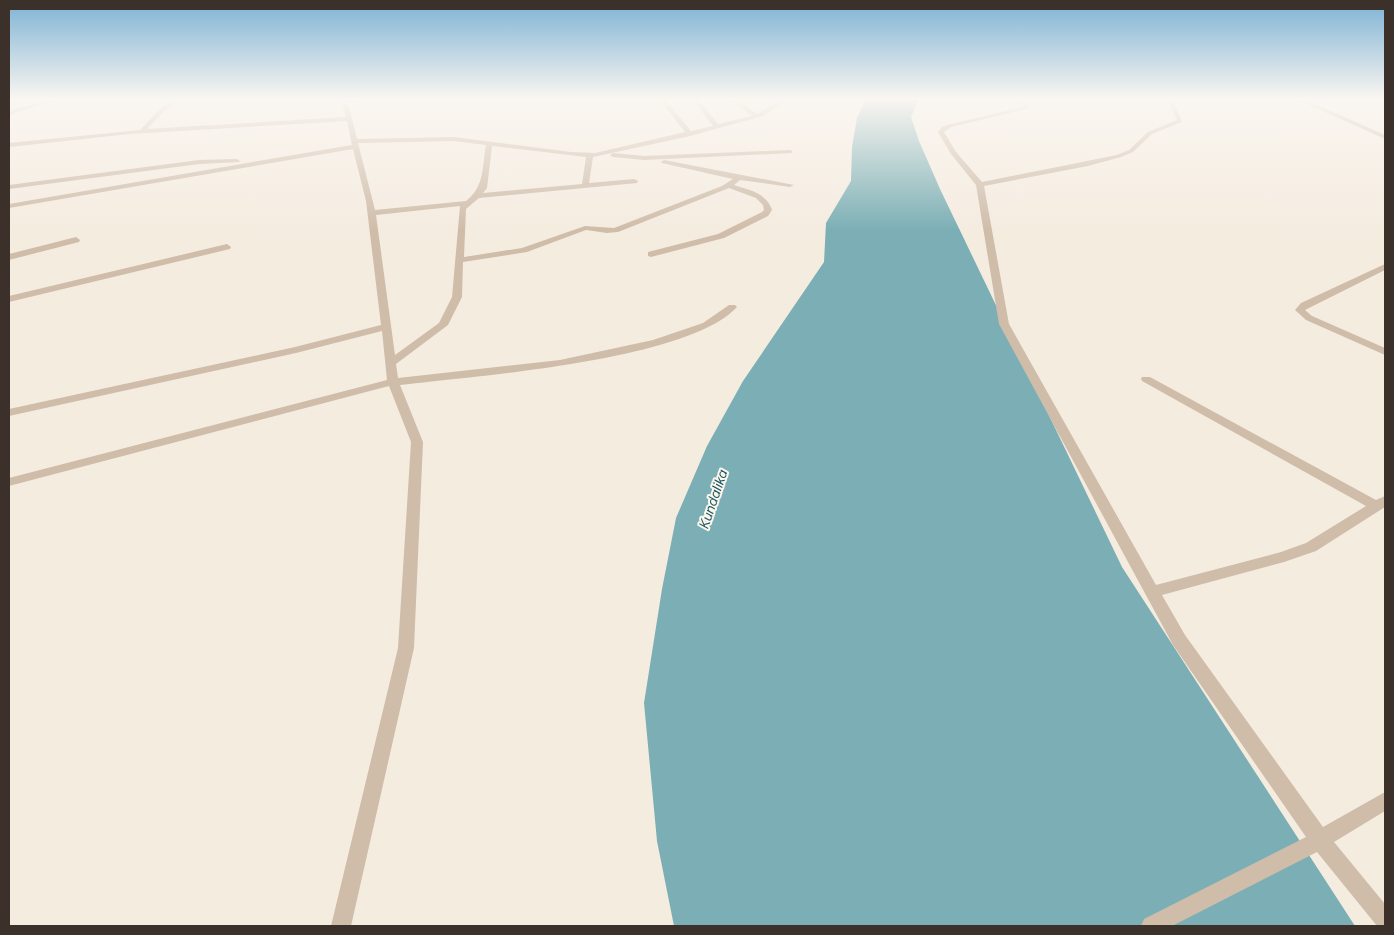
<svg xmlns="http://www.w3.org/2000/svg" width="1394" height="935" font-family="Figtree,sans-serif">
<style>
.water{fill:#7cafb5}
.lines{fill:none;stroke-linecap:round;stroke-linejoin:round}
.minor{fill:#cfbdaa;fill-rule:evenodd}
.labels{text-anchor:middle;stroke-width:4;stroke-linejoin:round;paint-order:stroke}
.water-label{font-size:14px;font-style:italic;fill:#1b5962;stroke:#fcf6ed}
</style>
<rect width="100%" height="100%" fill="#f5ece0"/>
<!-- water -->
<path class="water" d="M866 99H919L911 117 919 141 940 189 1122 567 1355 926H674L657 841 644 703 662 589 676 518 707 446 743 381 824 262 826 223 851 181 852 147 857 118Z"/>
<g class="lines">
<!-- minor -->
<path class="minor" d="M50 99H60L9 115V111Z
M175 99H182L164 111 147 129 346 117 341 99H364L348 103 357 139 454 137 571 152 595 153 685 132 659 99H665L691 131 713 126 692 99H698L718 124 752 116 729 99H736L757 114 782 99H789L763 116 690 136 593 157 589 183 634 179 638 181 637 183 479 198 466 209 464 257 522 248 585 226 614 228 722 186 733 179 662 163 661 162 664 160 794 185 790 187 740 180 734 185C749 190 767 193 772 210L768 216 724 238 651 257 648 256V252L718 234 762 212 764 210 763 205 756 198 729 188 618 232 607 233 586 230 527 252 463 262 462 297 448 325 396 364 398 378 560 360 653 340 703 323 729 305H735L737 307C688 361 474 376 400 385L423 442 414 648 351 926H331L398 648 411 442 389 386 9 486V478L387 380 382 331 296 353 9 416V409L295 347 381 325 366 201 353 149 9 208V204L352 145 347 121 130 134 9 147V143L140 130 160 109ZM454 141 486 145C482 167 485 186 466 201L375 210 358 143ZM492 146 586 157 582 184 483 193 487 188ZM460 206 452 297 439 323 395 355 376 215Z
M1012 99H1019L1031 108 951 127 944 132 956 152 982 182 1117 155 1129 150 1148 132 1177 120 1169 105 1171 99H1177L1175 105 1182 122 1152 134 1133 152 1121 157 1088 166 984 186 1009 324 1156 585 1281 552 1306 543 1366 506 1142 381 1141 379 1142 377H1150L1376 500 1385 496V507L1316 551 1284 562 1162 595 1185 635 1323 827 1385 792V811L1334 842 1385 904V926H1377L1317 852 1172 926H1141L1144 919 1306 837 1173 645 999 324 976 185 951 154 938 132 942 127 947 125 1023 107Z
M1296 99H1304L1385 135V139Z
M790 150 792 151V153L644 160 613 157 610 155 613 153 644 156Z
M237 159 240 161 239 162 199 164 9 189V185L199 160Z
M76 237 80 240 79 242 9 260V254Z
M227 244 231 247 230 249 9 302V296Z
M1385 264V270L1305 310 1312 316 1385 348V355L1306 320 1295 310 1301 303Z"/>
</g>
<!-- sky -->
<linearGradient id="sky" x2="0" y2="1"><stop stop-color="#7db2d4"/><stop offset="0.43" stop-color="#faf6f1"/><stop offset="1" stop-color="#faf6f1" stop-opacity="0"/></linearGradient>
<rect width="1394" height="230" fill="url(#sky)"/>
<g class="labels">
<!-- water labels -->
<g class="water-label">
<text transform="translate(713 499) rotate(-71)" y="5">Kundalika</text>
</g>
</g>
<!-- border -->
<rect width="1394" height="935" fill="none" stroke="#3c312a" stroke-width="20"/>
</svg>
